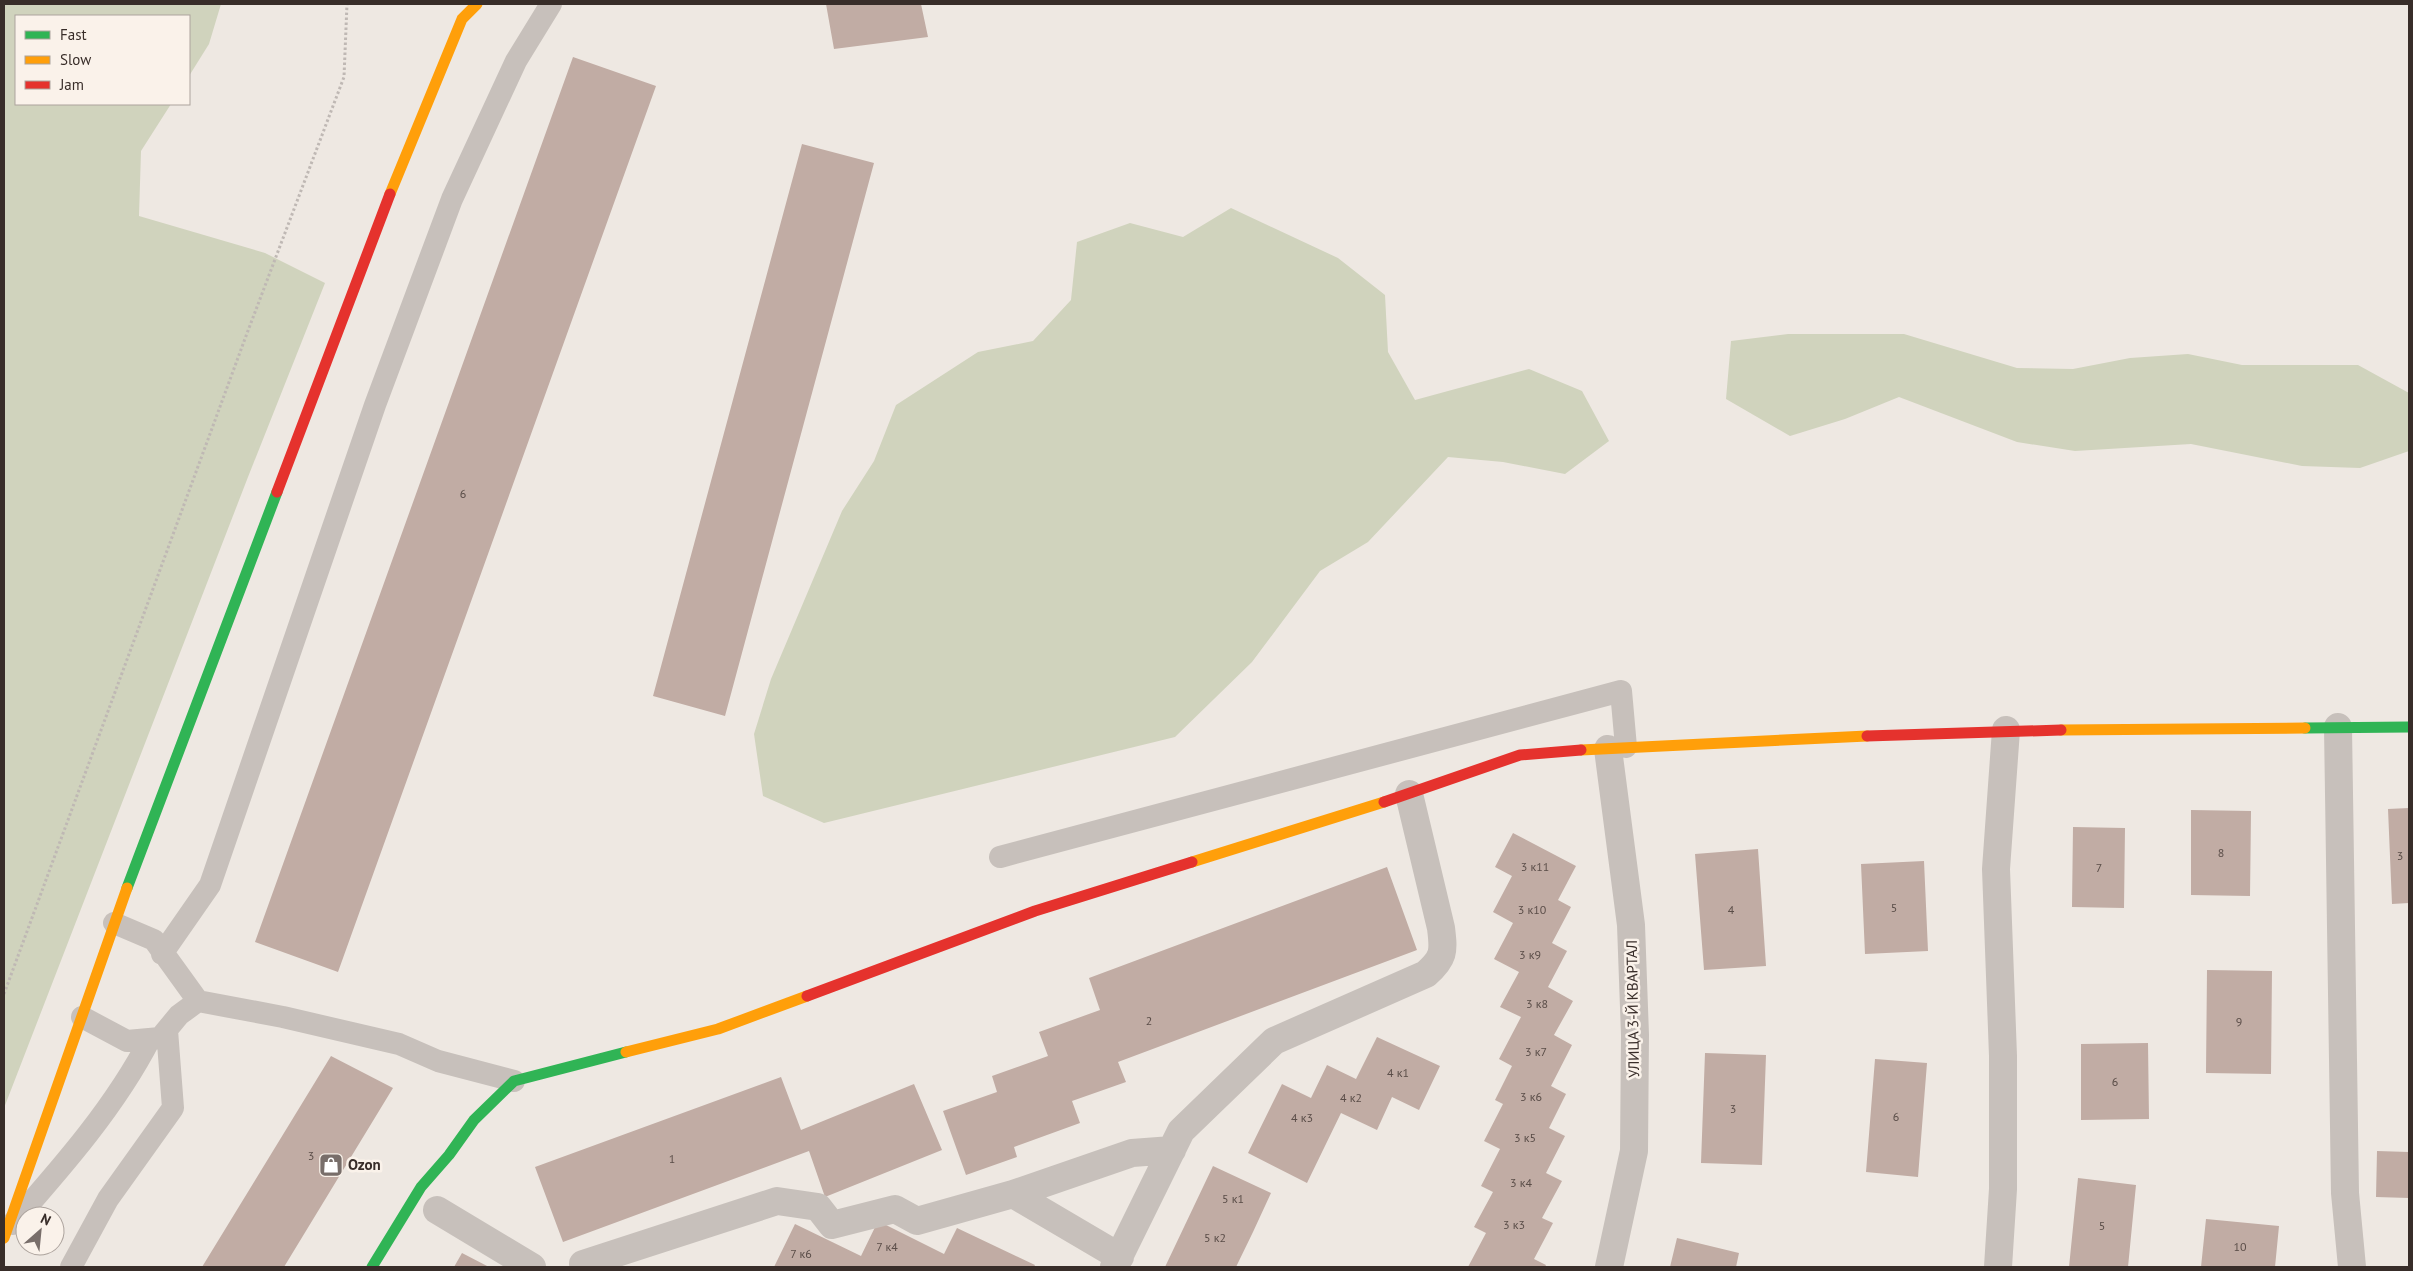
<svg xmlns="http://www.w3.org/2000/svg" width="2413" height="1271" font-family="'PT Sans',sans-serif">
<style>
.green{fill:#d0d3bd}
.building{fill:#c1aca4}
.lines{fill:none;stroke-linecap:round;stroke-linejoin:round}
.path{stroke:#bfb8b4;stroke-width:3;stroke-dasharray:2.5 2.5;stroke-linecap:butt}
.lane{stroke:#c7c0bb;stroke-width:22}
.street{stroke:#c7c0bb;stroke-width:28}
.fast{stroke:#30b455;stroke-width:11}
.slow{stroke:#ff9f0a;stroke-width:11}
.jam{stroke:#e5322d;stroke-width:11}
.labels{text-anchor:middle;stroke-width:5;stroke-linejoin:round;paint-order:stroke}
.number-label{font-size:12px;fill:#5a4d48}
.street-label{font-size:15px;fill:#382d29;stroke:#faf2ea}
.poi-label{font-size:15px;font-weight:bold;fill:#382d29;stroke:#faf2ea;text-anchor:start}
</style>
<rect width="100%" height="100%" fill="#eee8e2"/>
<!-- green -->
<path class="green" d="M4 4H221L209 44 189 76V16H16V104H171L141 151 139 216 265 253 325 283 248 477 4 1108Z
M1231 208 1338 258 1385 295 1388 352 1415 400 1529 369 1582 391 1609 441 1565 474 1503 462 1448 457 1368 542 1320 571 1252 662 1175 737 824 823 763 796 754 734 771 679 842 511 874 461 896 405 978 352 1033 341 1071 300 1077 242 1130 223 1183 237Z
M1788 334H1904L2017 368 2073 369 2130 358 2188 354 2242 365H2358L2409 393V451L2360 468 2302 466 2191 444 2075 451 2017 442 1899 397 1845 419 1790 436 1726 399 1731 341Z"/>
<!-- building -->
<path class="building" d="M826 4H921L928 37 834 49Z
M573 57 656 86 338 972 255 942Z
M802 144 874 163 725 716 653 696Z
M2409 808V903L2392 904 2388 809Z
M2191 810 2251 811 2250 896 2191 895Z
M2073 827 2125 828 2124 908 2072 907Z
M1513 833 1576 866 1558 900 1571 907 1552 943 1567 951 1548 987 1573 1001 1554 1035 1572 1045 1551 1086 1566 1094 1549 1128 1565 1136 1546 1173 1562 1181 1542 1218 1553 1223 1534 1259 1546 1265 1545 1267H1468L1486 1233 1474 1227 1493 1192 1481 1186 1500 1149 1484 1141 1503 1104 1495 1100 1512 1066 1499 1059 1521 1017 1500 1007 1519 972 1494 959 1513 923 1493 912 1512 876 1495 867Z
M1758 849 1766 966 1704 970 1695 854Z
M1924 861 1928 951 1865 954 1861 864Z
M1387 867 1417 950 1118 1062 1126 1082 1072 1101 1080 1123 1014 1147 1017 1157 966 1175 943 1111 997 1092 992 1076 1048 1056 1039 1032 1100 1010 1089 978Z
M2207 970 2272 971 2271 1074 2206 1073Z
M1377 1037 1440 1066 1419 1110 1392 1097 1377 1130 1341 1113 1307 1183 1248 1153 1282 1084 1311 1098 1327 1065 1356 1079Z
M2148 1043 2149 1119 2081 1120V1044Z
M1705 1053 1766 1055 1762 1165 1701 1163Z
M331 1056 393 1088 284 1267H202Z
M1875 1059 1927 1063 1918 1177 1866 1172Z
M781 1077 801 1130 914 1084 942 1150 825 1197 809 1151 563 1242 535 1167Z
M2377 1151 2409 1152V1198L2376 1197Z
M1213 1166 1271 1193 1253 1232 1236 1267H1165Z
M2078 1178 2136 1185 2128 1267H2069Z
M2206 1219 2279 1226 2275 1267H2201Z
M878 1221 944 1254 957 1228 1035 1265 1034 1267H774L795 1224 861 1256Z
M1677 1238 1739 1253 1736 1267H1670Z
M462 1253 489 1267H454Z"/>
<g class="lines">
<!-- path -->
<path class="path" d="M4 994 246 336 344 77 347 4"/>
<!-- lane -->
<path class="lane" d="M1000 857 1621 691 1626 747
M114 923 154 940 198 1001 283 1017 399 1044 438 1061 514 1081
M162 954 210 885 375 405 452 199 516 61 551 4
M82 1017 127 1041 160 1038 179 1015 198 1001
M12 1224C62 1167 115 1107 150 1039
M71 1267 108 1199 173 1108 167 1030"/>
<!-- street -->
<path class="street" d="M2338 727 2345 1193 2352 1267
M1608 749 1631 925 1635 1035 1634 1151 1609 1267
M1013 1194 1120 1257
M437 1210 532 1267
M586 1267 583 1264 777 1201 818 1207 832 1225 895 1209 917 1221 1013 1194 1132 1153 1172 1150
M1114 1267 1181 1131 1274 1041 1426 974C1444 958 1444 952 1441 928L1409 794
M1998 1267 2003 1189V1056L1996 869 2006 730"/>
<!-- fast -->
<path class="fast" d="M2305 728 2409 727
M127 888 277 492
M372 1267 421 1187 449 1155 474 1120 514 1081 626 1052"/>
<!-- slow -->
<path class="slow" d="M390 194 462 19 477 4
M2061 730 2305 728
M1581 750 1867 736
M1192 862 1384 802
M626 1052 718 1029 807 996
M4 1238 127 888"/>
<!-- jam -->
<path class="jam" d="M277 492 390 194
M1867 736 2061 730
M1384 802 1520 755 1581 750
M807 996 1035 911 1192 862"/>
</g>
<!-- icons -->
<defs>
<g id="shop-square" transform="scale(1.25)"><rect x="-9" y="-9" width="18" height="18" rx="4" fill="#786e6a" stroke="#faf2ea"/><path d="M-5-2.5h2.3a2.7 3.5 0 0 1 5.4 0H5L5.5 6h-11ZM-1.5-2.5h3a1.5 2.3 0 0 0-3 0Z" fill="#fff"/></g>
</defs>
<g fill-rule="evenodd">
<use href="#shop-square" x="331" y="1165"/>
</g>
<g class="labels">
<!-- number labels -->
<g class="number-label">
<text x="463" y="498">6</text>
<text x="2221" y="857">8</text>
<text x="2400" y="860">3</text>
<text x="1535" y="871">3 к11</text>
<text x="2099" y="872">7</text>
<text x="1894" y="912">5</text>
<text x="1532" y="914">3 к10</text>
<text x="1731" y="914">4</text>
<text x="1530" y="959">3 к9</text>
<text x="1537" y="1008">3 к8</text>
<text x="1149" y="1025">2</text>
<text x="2239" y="1026">9</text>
<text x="1536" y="1056">3 к7</text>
<text x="1398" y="1077">4 к1</text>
<text x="2115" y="1086">6</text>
<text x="1531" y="1101">3 к6</text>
<text x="1351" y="1102">4 к2</text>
<text x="1733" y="1113">3</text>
<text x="1896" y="1121">6</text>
<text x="1302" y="1122">4 к3</text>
<text x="1525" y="1142">3 к5</text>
<text x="311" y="1160">3</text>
<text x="672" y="1163">1</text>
<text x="1521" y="1187">3 к4</text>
<text x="1233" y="1203">5 к1</text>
<text x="1514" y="1229">3 к3</text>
<text x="2102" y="1230">5</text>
<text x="1215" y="1242">5 к2</text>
<text x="887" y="1251">7 к4</text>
<text x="2240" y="1251">10</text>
<text x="801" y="1258">7 к6</text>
</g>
<!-- street labels -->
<g class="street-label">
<text transform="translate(1633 1009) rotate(-91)" y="5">УЛИЦА 3-Й КВАРТАЛ</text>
</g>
<!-- poi labels -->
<g class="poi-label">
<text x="348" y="1170">Ozon</text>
</g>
</g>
<!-- border -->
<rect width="2413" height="1271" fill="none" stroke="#382d29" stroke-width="10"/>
<!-- legend -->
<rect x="15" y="15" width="175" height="90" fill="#faf2ea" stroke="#aca39d"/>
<rect x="25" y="31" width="25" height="8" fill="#30b455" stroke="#aca39d"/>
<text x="60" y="40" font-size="15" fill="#382d29">Fast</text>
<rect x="25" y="56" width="25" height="8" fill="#ff9f0a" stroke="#aca39d"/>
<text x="60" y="65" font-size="15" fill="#382d29">Slow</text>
<rect x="25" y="81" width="25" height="8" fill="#e5322d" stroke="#aca39d"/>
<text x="60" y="90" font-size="15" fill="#382d29">Jam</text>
<!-- north arrow -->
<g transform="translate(40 1231) rotate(27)"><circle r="24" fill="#faf2ea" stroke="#aca39d"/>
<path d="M0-4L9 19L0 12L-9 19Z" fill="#786e6a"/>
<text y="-8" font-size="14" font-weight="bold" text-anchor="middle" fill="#382d29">N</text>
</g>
</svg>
